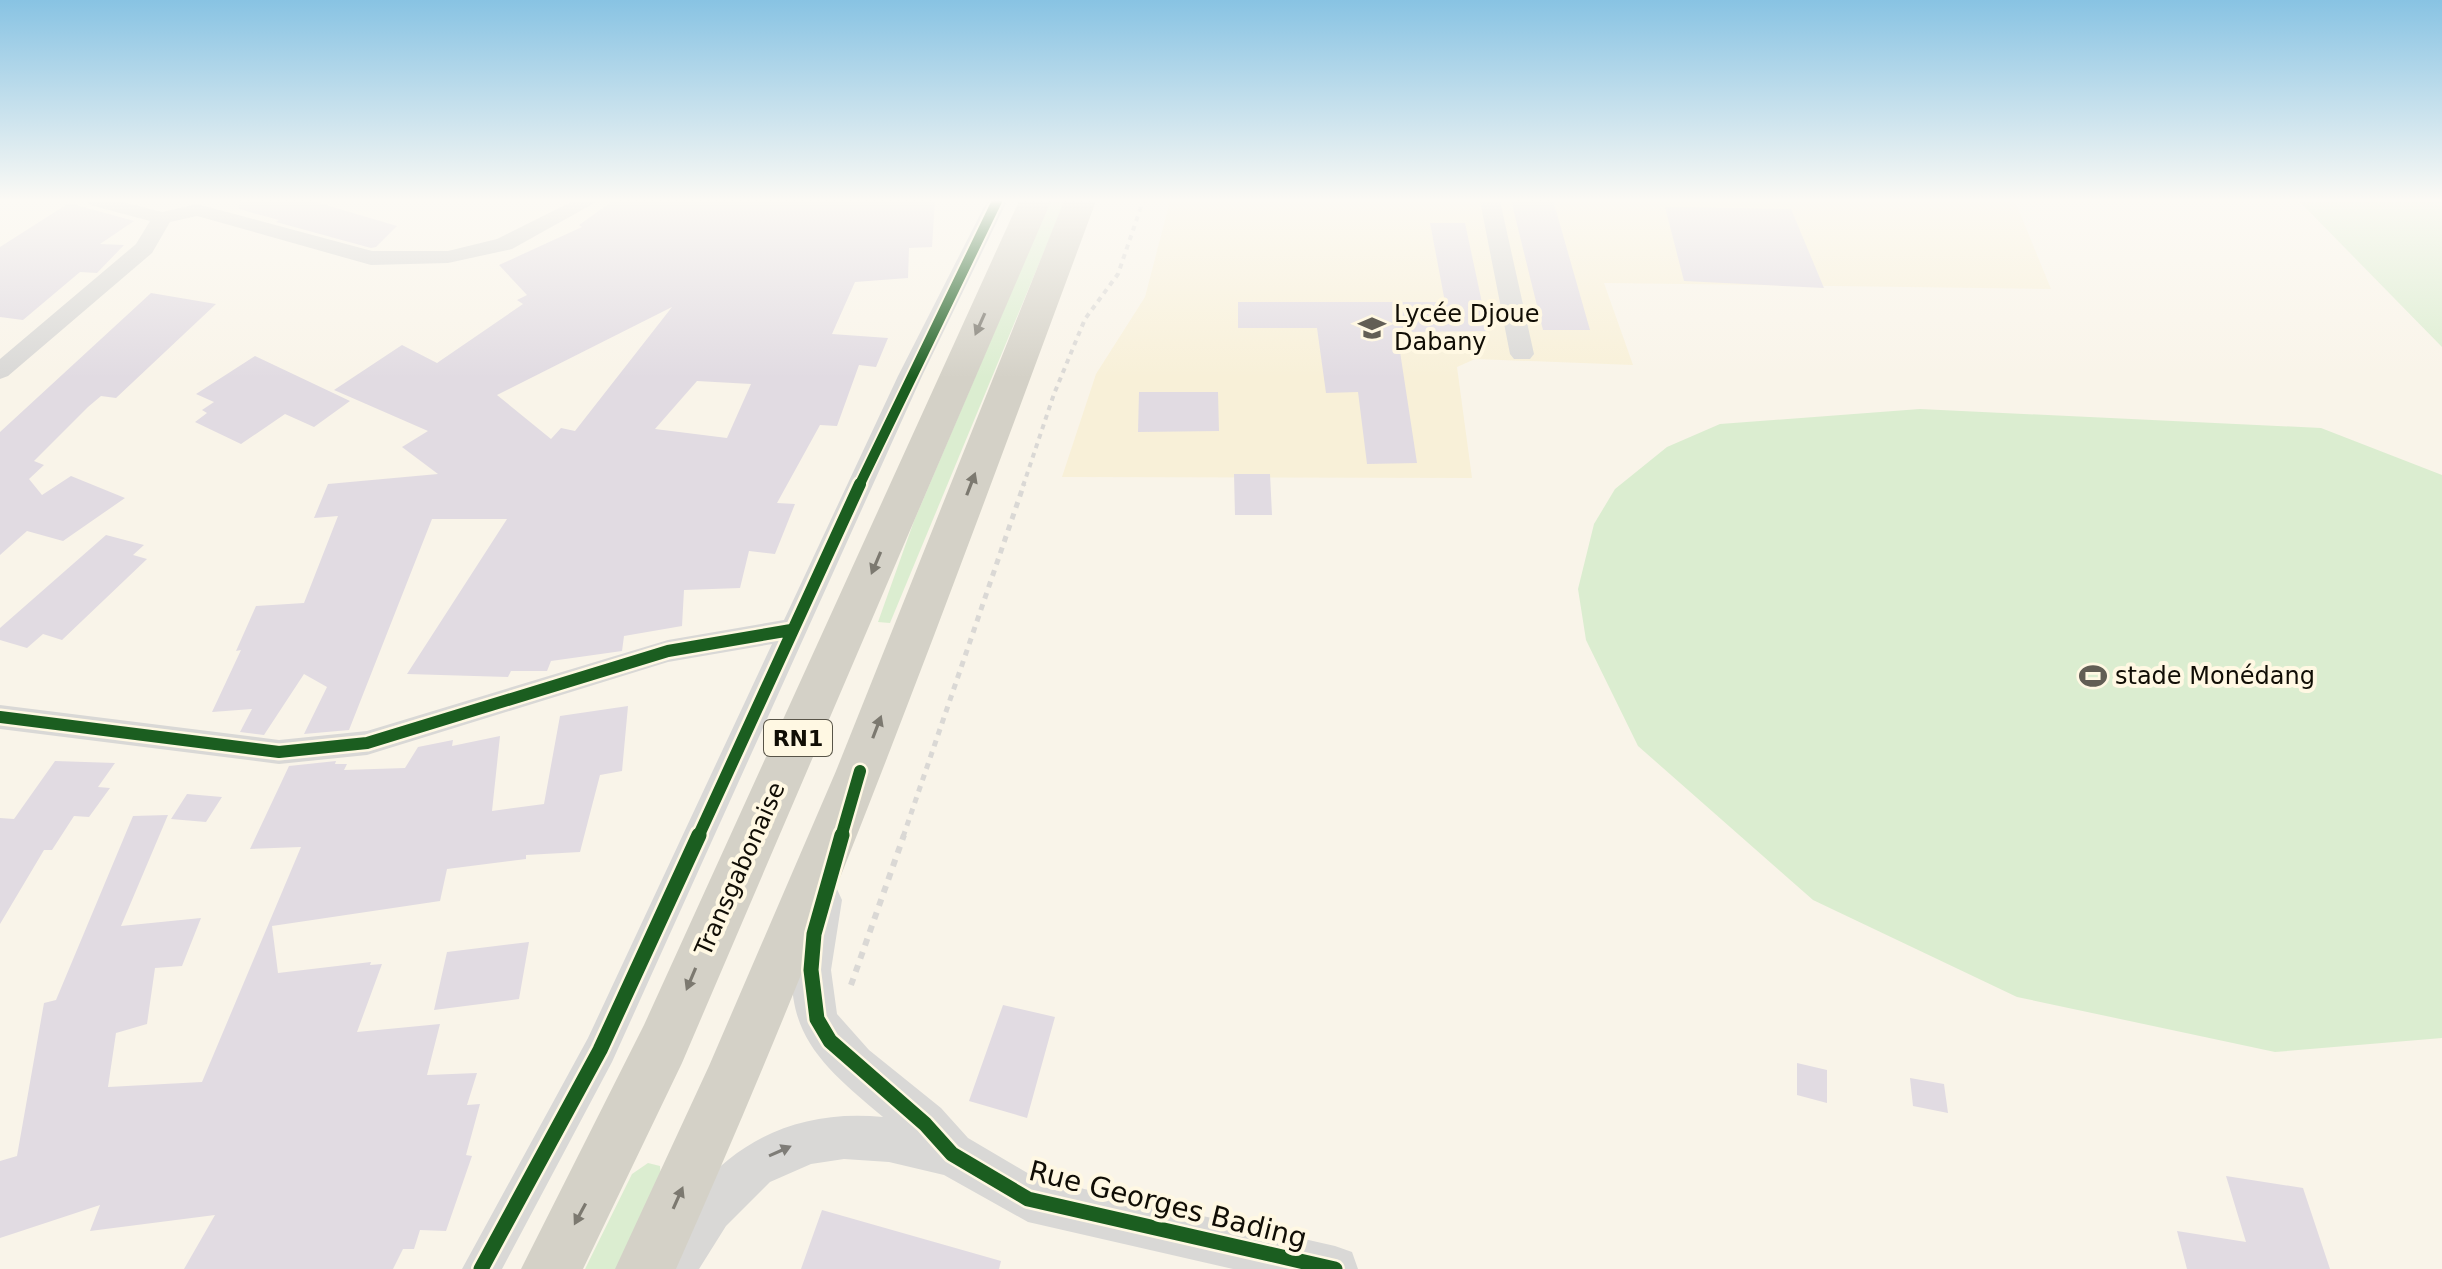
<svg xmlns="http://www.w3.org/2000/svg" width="2442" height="1269" font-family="'DejaVu Sans',sans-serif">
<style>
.built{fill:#f8f0d8}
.green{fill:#dbedd0}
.building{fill:#e1dbe2;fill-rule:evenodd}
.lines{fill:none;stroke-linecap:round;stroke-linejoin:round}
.path-far2{stroke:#dad8d5;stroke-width:4;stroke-dasharray:5 5;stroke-linecap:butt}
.path-far1{stroke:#dad8d5;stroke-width:5;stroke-dasharray:6 6;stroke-linecap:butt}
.path{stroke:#dad8d5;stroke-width:6;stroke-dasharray:7 7;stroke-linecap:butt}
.minor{fill:#d9d8d6;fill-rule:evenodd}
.tertiary{fill:#d9d8d6;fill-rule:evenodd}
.trunk{fill:#d4d1c7;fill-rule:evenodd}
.cycleway-far2-casing{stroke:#fff8e3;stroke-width:14}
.cycleway-far1-casing{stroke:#fff8e3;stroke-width:17}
.cycleway-casing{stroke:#fff8e3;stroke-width:20}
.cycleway-far2{stroke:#1b5e20;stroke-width:10}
.cycleway-far1{stroke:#1b5e20;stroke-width:12}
.cycleway{stroke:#1b5e20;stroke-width:15}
.oneway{fill:#7c7970}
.oneway2{fill:#7f7d78}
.labels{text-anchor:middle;stroke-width:8;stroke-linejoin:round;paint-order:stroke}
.shield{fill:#fff8e3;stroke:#585448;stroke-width:2}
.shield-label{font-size:22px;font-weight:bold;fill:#100d05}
.poi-label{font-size:24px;fill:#100d05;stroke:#fff8e3;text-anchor:start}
.street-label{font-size:24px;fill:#100d05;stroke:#fff8e3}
.near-street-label{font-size:28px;fill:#100d05;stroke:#fff8e3}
</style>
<rect width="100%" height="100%" fill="#f9f4e9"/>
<!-- built -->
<path class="built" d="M1170 201H2015L2051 289 1604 283 1633 365 1475 359 1457 367 1472 478 1062 477 1096 374 1145 297Z"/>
<!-- green -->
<path class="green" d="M1050 201H1065L890 623 878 622 914 521Z
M2299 201H2442V347Z
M1920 409 2321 428 2442 475V1038L2275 1052 2017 997 1813 900 1638 746 1586 640 1578 589 1594 524 1615 489 1667 447 1720 424Z
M648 1163 660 1166 661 1179 617 1269H585L632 1174Z"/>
<!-- building -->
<path class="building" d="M240 200H309L397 226 376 247 371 248 276 222 279 220 239 209Z
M614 200H935L932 247 909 248 908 278 855 282 832 334 888 338 876 367 859 365 837 426 820 425 777 503 795 504 775 554 749 551 740 588 684 590 682 626 624 636 622 651 551 661 547 671H511L508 677 407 674 507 519H432L349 730 304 734 327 687 304 674 264 735 240 732 252 709 212 712 241 650 236 651 256 606 304 603 338 516 314 518 328 484 438 474 402 447 428 431 334 390 402 345 437 363 523 304 517 300 527 295 499 265 582 227 579 225ZM672 307 575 431 561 428 551 439 497 395ZM697 381 751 384 727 438 655 429Z
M1511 200H1553L1590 330H1543Z
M69 203 134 221 100 244 124 245 97 273 80 272 23 320 0 317V247Z
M1665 207 1791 209 1824 288 1684 281Z
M1430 223H1465L1488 331 1397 332 1417 463 1367 464 1358 392 1326 393 1317 328H1238V302H1445Z
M151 293 216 304 116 398 101 396 88 407 34 461 44 465 29 479 42 495 71 476 125 498 63 541 27 531 0 555V432Z
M255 356 350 401 314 427 285 414 241 444 195 422 207 413 202 410 214 402 196 394Z
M1139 392H1218L1219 431 1138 432Z
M1234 474H1270L1272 515H1235Z
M106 535 144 545 133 555 147 559 62 640 43 634 27 648 0 640V628Z
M628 706 622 771 600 775 580 852 526 855V859L447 869 440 901 272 926 278 973 371 962 370 965 382 964 357 1032 440 1024 427 1075 477 1073 467 1105 480 1104 466 1155 472 1156 446 1231 420 1230 414 1249H403L393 1269H184L215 1215 90 1231 100 1205 0 1238V1161L17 1156 44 1003 56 1000 133 816 168 815 121 926 201 918 182 966 155 968 147 1024 116 1033 108 1087 202 1082 301 847 250 849 289 766 336 761 335 764H347L344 770 405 768 418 747 453 740 452 746 500 736 492 811 544 804 560 716Z
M55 761 115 763 98 787 110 788 89 817 74 816 52 850H44L0 924V818L14 819Z
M187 794 222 797 206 822 171 819Z
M529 942 519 999 434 1010 447 952Z
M1003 1005 1055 1017 1027 1118 969 1101Z
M1797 1063 1827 1070V1103L1797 1095Z
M1910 1078 1944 1084 1948 1113 1913 1106Z
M2226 1176 2303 1188 2330 1269H2187L2177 1231 2246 1242Z
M822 1210 1001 1261 999 1269H801Z"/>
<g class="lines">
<!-- path-far2 -->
<path class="path-far2" d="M1023 486 1054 394 1085 319 1118 274 1143 201"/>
<!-- path-far1 -->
<path class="path-far1" d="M903 837 1024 484"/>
<!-- path -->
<path class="path" d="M851 985 904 835"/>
<!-- minor -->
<path class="minor" d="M87 201H119L162 212 197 204 372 251H448L497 239 573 201H598L512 249 448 263 371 265 197 216 170 222 152 253 8 376 0 379V359L136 244 150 221 90 205Z
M987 201H1007L922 376 612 1062 502 1269H462L588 1038 772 644 668 662 367 755 279 764 0 729V705L279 740 367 731 668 640 784 620 898 376Z
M1480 201H1500L1534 354 1530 359H1514L1510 354Z"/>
<!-- tertiary -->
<path class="tertiary" d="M822 882 836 887 842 900 831 970 837 1014 869 1050 941 1108 968 1138 1036 1178 1335 1246 1352 1252 1358 1269H1233L1028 1222 944 1175 889 1162 844 1159 811 1164 770 1182 726 1226 699 1269H651C693 1167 770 1106 883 1117 820 1064 780 1031 795 942 798 923 800 905 808 887Z"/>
<!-- trunk -->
<path class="trunk" d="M1019 201H1051L682 1063 583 1269H521L644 1025Z
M1064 201H1096C963 560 832 919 676 1269H615L709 1066 836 771Z"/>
<!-- cycleway-far2 casing -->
<g class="cycleway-far2-casing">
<path id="cycleway-far2" d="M859 486 997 201"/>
</g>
<!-- cycleway-far1 casing -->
<g class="cycleway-far1-casing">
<path id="cycleway-far1" d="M0 717 279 752 367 743 668 651 791 630
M698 837 860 484
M841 837 860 771"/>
</g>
<!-- cycleway casing -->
<g class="cycleway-casing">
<path id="cycleway" d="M842 835 814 934 811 970 817 1019 830 1041 925 1124 952 1154 1028 1199 1335 1269
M481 1269 600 1050 699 835"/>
</g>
<!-- cycleway-far2 -->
<use href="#cycleway-far2" class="cycleway-far2"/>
<!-- cycleway-far1 -->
<use href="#cycleway-far1" class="cycleway-far1"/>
<!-- cycleway -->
<use href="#cycleway" class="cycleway"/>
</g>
<!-- one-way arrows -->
<defs><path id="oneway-solid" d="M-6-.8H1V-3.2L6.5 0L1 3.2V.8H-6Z" transform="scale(2)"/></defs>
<g class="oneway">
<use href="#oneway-solid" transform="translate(980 324) rotate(114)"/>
<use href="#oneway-solid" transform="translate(971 484) rotate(-69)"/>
<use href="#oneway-solid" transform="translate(876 563) rotate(113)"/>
<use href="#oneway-solid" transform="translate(877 727) rotate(-69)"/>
<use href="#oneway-solid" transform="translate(691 979) rotate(113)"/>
<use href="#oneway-solid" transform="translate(678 1198) rotate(-66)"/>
<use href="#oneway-solid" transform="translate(580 1214) rotate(118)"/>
</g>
<use class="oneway2" href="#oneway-solid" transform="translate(780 1151) rotate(-24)"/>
<!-- sky -->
<linearGradient id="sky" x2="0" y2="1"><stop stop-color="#88c3e3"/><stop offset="0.53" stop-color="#fcfaf5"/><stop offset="1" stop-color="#fcfaf5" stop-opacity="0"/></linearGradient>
<rect width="2442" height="378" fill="url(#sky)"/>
<!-- icons -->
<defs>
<g id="school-bare" transform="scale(2.16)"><path d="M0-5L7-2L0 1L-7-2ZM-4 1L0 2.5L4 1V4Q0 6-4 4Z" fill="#625e55" stroke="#fff8e3" stroke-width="2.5" paint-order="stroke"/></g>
<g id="stadium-bare" transform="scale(2.16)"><path d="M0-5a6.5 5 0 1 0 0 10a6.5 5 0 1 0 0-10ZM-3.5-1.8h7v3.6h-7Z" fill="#625e55" stroke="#fff8e3" stroke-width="2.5" paint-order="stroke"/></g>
</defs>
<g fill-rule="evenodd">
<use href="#school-bare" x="1372" y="328"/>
<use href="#stadium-bare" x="2093" y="676"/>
</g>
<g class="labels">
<!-- shield labels -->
<rect class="shield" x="764" y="720" width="68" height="36" rx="6"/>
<g class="shield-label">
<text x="798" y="746">RN1</text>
</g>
<!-- poi labels -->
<g class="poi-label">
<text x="1394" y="322">Lycée Djoue<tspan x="1394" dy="28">Dabany</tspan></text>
<text x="2115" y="684">stade Monédang</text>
</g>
<!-- street labels -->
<g class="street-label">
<text transform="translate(740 869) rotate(-66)" y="8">Transgabonaise</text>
</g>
<!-- near-street labels -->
<g class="near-street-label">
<text transform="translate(1168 1204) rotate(14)" y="10">Rue Georges Bading</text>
</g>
</g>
</svg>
